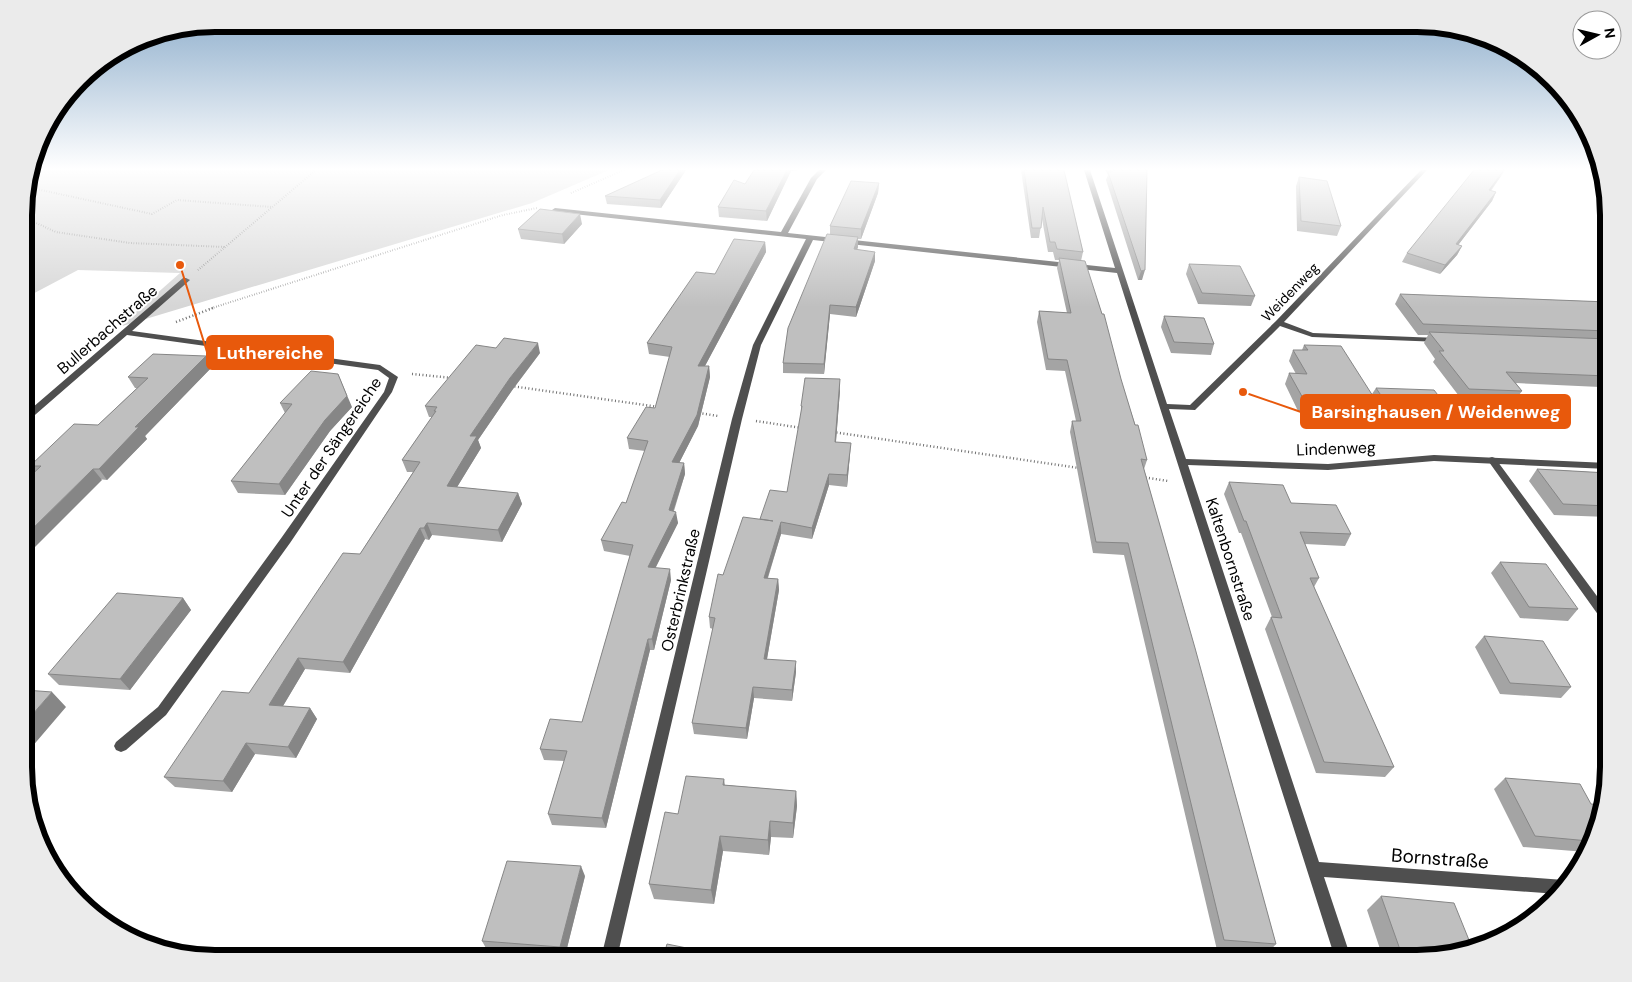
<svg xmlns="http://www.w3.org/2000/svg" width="1632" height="982" font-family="'DM Sans',sans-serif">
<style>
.green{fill:#d6d6d6}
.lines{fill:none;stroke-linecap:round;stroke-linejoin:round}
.path-far1{stroke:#717171;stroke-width:2;stroke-dasharray:0.5 2;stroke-linecap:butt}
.path{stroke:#717171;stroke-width:2.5;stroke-dasharray:1 2.5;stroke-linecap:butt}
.service{fill:#4f4f4f;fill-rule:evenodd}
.minor{fill:#4f4f4f;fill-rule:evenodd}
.wall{fill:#a4a4a4}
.shaded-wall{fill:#868686}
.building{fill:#bfbfbf;stroke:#868686}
.labels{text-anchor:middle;stroke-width:4;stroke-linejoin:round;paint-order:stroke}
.far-street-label{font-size:14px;fill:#000;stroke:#fff}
.street-label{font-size:16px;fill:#000;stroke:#fff}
.near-street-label{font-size:19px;fill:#000;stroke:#fff}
.rim{fill:none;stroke:#000;stroke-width:6}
.leader{fill:none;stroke:#e8590c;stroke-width:2}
.callout-dot{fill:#e8590c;stroke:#fff;stroke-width:2}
.callout{fill:#e8590c;stroke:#e8590c;stroke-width:2}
.callout-label{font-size:18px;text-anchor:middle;font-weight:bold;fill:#fff}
</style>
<rect width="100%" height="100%" fill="#fff"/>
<!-- green -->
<path class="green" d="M32 170H609L532 203 119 327 180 273 78 270 25 298V191Z"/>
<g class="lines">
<!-- path-far1 -->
<path class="path-far1" d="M27 187 152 214 177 200 272 207
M571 193 624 170
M25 218 56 232 130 243 225 247
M198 270 316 170
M209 309 503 215 537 208"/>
<!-- path -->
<path class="path" d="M176 322 213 308
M412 374 453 378
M511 386 659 407
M699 413 718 416
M756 421 802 428
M833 432 1079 468
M1142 477 1168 481"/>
<!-- service -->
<path class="service" d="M1492 457 1495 458 1608 611V624L1604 623 1489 462 1487 460 1489 458Z"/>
<!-- minor -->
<path class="minor" d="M819 170H826L817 179 788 233 1115 268 1084 170H1090L1167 404 1190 405 1276 321 1421 170H1427L1284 322 1313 333 1438 338 1442 340 1441 342 1312 337 1280 326 1195 410 1169 409 1186 459 1328 464 1434 455 1608 463V469L1434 461 1328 470 1188 465 1319 862 1564 880 1568 881 1558 894 1324 877 1351 958H1335L1117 273 813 240 761 345 742 419 617 958H601L732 419 753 345 806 239 555 212 552 210 555 208 781 232 811 178Z
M183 278H186L190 280 132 331 380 365 398 377 392 392 290 543 166 715 126 750 121 752 116 750 114 746 116 742 158 707 282 537 384 392 389 378 378 370 127 335 28 421 25 422V414Z"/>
</g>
<!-- wall -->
<path class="wall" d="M662 170H686L661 208 607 204 605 196Z
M754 170H797L791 171 767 221 719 217 718 207 745 184Z
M1021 170H1064L1083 252 1081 261 1147 460 1144 469 1276 944 1268 953 1217 950 1124 555 1093 553 1070 432 1072 421H1076L1065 371 1046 370 1037 322 1039 311 1067 313 1057 268 1059 260H1055L1053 252H1048L1042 219 1039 238H1031Z
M1105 170H1147L1142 280H1138L1106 180 1108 175Z
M1501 176 1491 191 1496 192 1492 201 1458 245 1462 246 1457 255 1440 274 1402 262 1407 253Z
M1299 177 1341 226 1337 236 1297 231 1296 186Z
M879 183 878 193 861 239H858V247L857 250 875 261 856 317 830 314 824 374 783 373V363L830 234V226Z
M582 224 564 244 521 239 518 229Z
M765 242 766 252 705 366H709L710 377 698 426 679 463H684L685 474 674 511 678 523 655 568 671 580 654 650H650L606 828 552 825 548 814 564 761 544 760 540 749 582 722 630 556 604 551 601 540 626 503 645 451 629 449 627 438 655 408 670 357 649 354 647 343 715 274Z
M1189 264 1255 296 1251 306 1198 304 1186 274Z
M1400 294 1608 302V391H1603L1600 387 1516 383 1522 391 1514 402 1462 400 1433 362 1435 359 1424 343 1428 335H1418L1395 304Z
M1164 316 1214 344 1211 355 1171 353 1161 327Z
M1304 345 1372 394 1376 388 1456 418 1449 429 1388 427 1376 408 1372 415 1298 411 1285 384 1289 373 1296 374 1289 361 1293 350H1302Z
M540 353 513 389 478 440 481 448 457 487 518 493 522 504 502 542 432 535 429 540 425 539 350 673 305 669 283 706 310 708 317 719 296 758 255 754 232 792 175 787 164 777 249 693 360 554 413 472H407L402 460 432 417H429L425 406Z
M206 356 212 367 145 436 147 439 107 480 35 472 30 466 98 425 137 388H135L128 377Z
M840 390 836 442 850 454 847 487 829 485 812 539 781 534 768 578 778 579 779 590 767 659 796 672 792 701 754 698 747 739 694 734 692 723 713 629 710 628 709 617 723 575 760 519 787 492 801 415V406Z
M280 403 352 407 330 431 285 495 238 493 231 481 285 413Z
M1537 469 1608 473V517L1554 515 1529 481Z
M1229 482 1291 503 1351 534 1345 546 1305 544 1319 578 1314 587 1394 767 1385 777 1316 773 1265 629 1271 617H1272L1241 533H1239L1224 494Z
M1500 562 1578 609 1568 621 1520 618 1491 573Z
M183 598 191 610 130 690 59 685 48 674Z
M1484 636 1571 687 1561 698 1500 694 1475 647Z
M1505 778 1591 804 1600 805 1586 852 1523 847 1494 789Z
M724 779 725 785 796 791 797 806 793 838 771 837 769 855 723 851 714 904 654 899 649 884 678 814Z
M585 876 565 956 487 950 482 941Z
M1381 896 1428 958H1383L1367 910Z"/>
<!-- shaded-wall -->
<path class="shaded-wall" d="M680 170H686L661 208 660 200Z
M787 170H797L791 171 767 221 766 211Z
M1505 170 1501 176 1484 199 1489 190Z
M879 183 878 193 861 239V229Z
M1496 192 1492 201 1452 253 1456 244Z
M580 214 582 224 564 244 562 234Z
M858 237V247L853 259 854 249Z
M765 242 766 252 699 377 698 366Z
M1462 246 1457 255 1440 274 1445 265Z
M875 252V261L856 317V307Z
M1145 270 1142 280H1138L1141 271Z
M830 305V314L824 374V364Z
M538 343 540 353 513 389 478 440 481 448 451 497 447 486 470 436 510 378Z
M206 356 212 367 145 436 147 439 107 480 99 469 135 427Z
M709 366 710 377 698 426 674 473 672 462Z
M338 374 352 407 330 431 285 495 279 484Z
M840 379V390L835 453V442Z
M851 443 847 487V475Z
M684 463 685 474 670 521 669 510Z
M93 469 102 480 25 557V536Z
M829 474V485L812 539V528Z
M518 493 522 504 502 542 498 530Z
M676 512 678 523 650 579 648 567Z
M781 522V534L764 589V578Z
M427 523 432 535 429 540 424 528Z
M420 528 425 539 350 673 343 662Z
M670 569 671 580 654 650 652 639Z
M778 579 779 590 765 670 764 659Z
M183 598 191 610 130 690 120 679Z
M648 639 650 650 606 828 602 818Z
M298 658 305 669 277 716 269 705Z
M796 661V672L792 701V690Z
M753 687 754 698 747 739 746 728Z
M52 692 66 707 25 755V723Z
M310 708 317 719 296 758 288 747Z
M246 743 255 754 232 792 223 781Z
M796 791 797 806 793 838V823Z
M770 821 771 837 769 855 768 840Z
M720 836 723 851 714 904 711 890Z
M581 866 585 876 565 956 560 947Z"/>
<!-- building -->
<path class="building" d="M662 170H680L660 200 605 196Z
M754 170H787L766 211 718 207 734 180 745 184Z
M1024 170H1064L1083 252 1057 249 1055 242H1050L1043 207 1041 228H1032Z
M1111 170H1147L1145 270 1141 271 1108 172H1112Z
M1474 170H1504L1489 190 1496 192 1456 244 1462 246 1445 265 1407 253Z
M1299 177 1327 181 1341 226 1301 221Z
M851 181 879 183 861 229 830 226Z
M540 209 580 214 562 234 518 229Z
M827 234 858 237 854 249 875 252 856 307 830 305 824 364 783 363 788 328Z
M734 239 765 242 698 366H709L697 415 672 462 684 463 669 510 676 512 648 567 670 569 652 639H648L602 818 548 814 567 751 540 749 550 719 582 722 633 545 601 540 622 502 626 503 648 441 627 438 646 407 655 408 672 347 647 343 696 272 715 274Z
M1059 258 1085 261 1102 314H1104L1121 379 1135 425H1138L1147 460 1141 459 1195 648 1276 944 1224 940 1128 543 1096 542 1072 421H1081L1067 360 1048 359 1039 311 1071 313Z
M1189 264 1240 266 1255 296 1202 293Z
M1400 294 1608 302V331L1423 324Z
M1164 316 1204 318 1214 344 1174 342Z
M1429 332 1608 339V376L1506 372 1522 391 1469 389 1439 351H1444Z
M504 338 538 343 510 378 470 436H477L447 486 518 493 498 530 427 523 424 528H420L343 662 298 658 269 705 310 708 288 747 246 743 223 781 164 777 222 691 249 693 343 553 360 554 420 462 402 460 436 411H434L437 407 425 406 476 345 496 348Z
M1304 345 1341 346 1378 404 1304 400 1289 373 1307 374 1293 350H1308Z
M153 354 206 356 135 427H139L99 469H93L25 536V481L41 466H30L74 424 98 425 148 378 128 377Z
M311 371 338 374 347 396 325 420 279 484 231 481 292 404 280 403Z
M805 378 840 379 835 442 851 443 847 475 829 474 812 528 781 522 764 578 778 579 764 659 796 661 792 690 753 687 746 728 692 723 715 618 709 617 718 574 723 575 743 517 773 521 760 519 770 490 787 492 802 406H801Z
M1376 388 1434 390 1456 418 1395 416Z
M1537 469 1608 473V506L1563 504Z
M1229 482 1283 485 1291 503 1336 505 1351 534 1300 532 1319 578H1310L1394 767 1324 762 1271 617 1282 618 1246 521H1244Z
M1500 562 1546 564 1578 609 1529 607Z
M117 593 183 598 120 679 48 674Z
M1484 636 1543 641 1571 687 1510 683Z
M25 690 52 692 25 723Z
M686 776 724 779 723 785 796 791 793 823 770 821 768 840 720 836 711 890 649 884 665 812 678 814Z
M1505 778 1580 784 1591 804 1600 805 1589 841 1535 836Z
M507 861 581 866 560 947 482 941Z
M1381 896 1454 903 1471 945 1428 958H1403Z
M667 944 731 957V958H663Z"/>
<!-- sky -->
<linearGradient id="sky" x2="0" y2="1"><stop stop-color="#8aabca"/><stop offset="0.55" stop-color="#fff"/><stop offset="1" stop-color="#fff" stop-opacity="0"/></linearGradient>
<rect width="1632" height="307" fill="url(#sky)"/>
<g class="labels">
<!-- far-street labels -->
<g class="far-street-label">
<text transform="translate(1290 292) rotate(-46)" y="5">Weidenweg</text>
</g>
<!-- street labels -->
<g class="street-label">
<text transform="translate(107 329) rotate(-41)" y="6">Bullerbachstraße</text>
<text transform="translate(331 447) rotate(-56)" y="6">Unter der Sängereiche</text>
<text transform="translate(1336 448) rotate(-2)" y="6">Lindenweg</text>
<text transform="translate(1231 559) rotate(72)" y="6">Kaltenbornstraße</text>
<text transform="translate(680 590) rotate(-77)" y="6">Osterbrinkstraße</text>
</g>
<!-- near-street labels -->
<g class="near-street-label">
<text transform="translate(1440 858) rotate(4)" y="7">Bornstraße</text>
</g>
</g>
<!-- crop -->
<path d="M0 0H1632V982H0ZM215 32H1417A183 183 0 0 1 1600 215V767A183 183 0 0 1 1417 950H215A183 183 0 0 1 32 767V215A183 183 0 0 1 215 32Z" fill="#ebebeb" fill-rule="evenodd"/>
<path class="rim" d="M215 32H1417A183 183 0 0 1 1600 215V767A183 183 0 0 1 1417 950H215A183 183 0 0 1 32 767V215A183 183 0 0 1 215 32Z"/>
<!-- callouts -->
<path class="leader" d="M180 265L207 352M1243 392L1301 412"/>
<g class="callout-dot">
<circle cx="180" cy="265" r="5"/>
<circle cx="1243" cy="392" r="5"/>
</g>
<g class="callout">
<rect x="207" y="336" width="126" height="33" rx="5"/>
<rect x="1301" y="395" width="269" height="33" rx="5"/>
</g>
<g class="callout-label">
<text x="270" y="359">Luthereiche</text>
<text x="1436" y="418">Barsinghausen / Weidenweg</text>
</g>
<!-- north arrow -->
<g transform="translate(1597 35) rotate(82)"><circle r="24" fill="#ffffff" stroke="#999999"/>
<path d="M0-4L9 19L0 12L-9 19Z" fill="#000000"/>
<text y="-8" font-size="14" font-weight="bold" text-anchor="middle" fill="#000000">N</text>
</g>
</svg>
